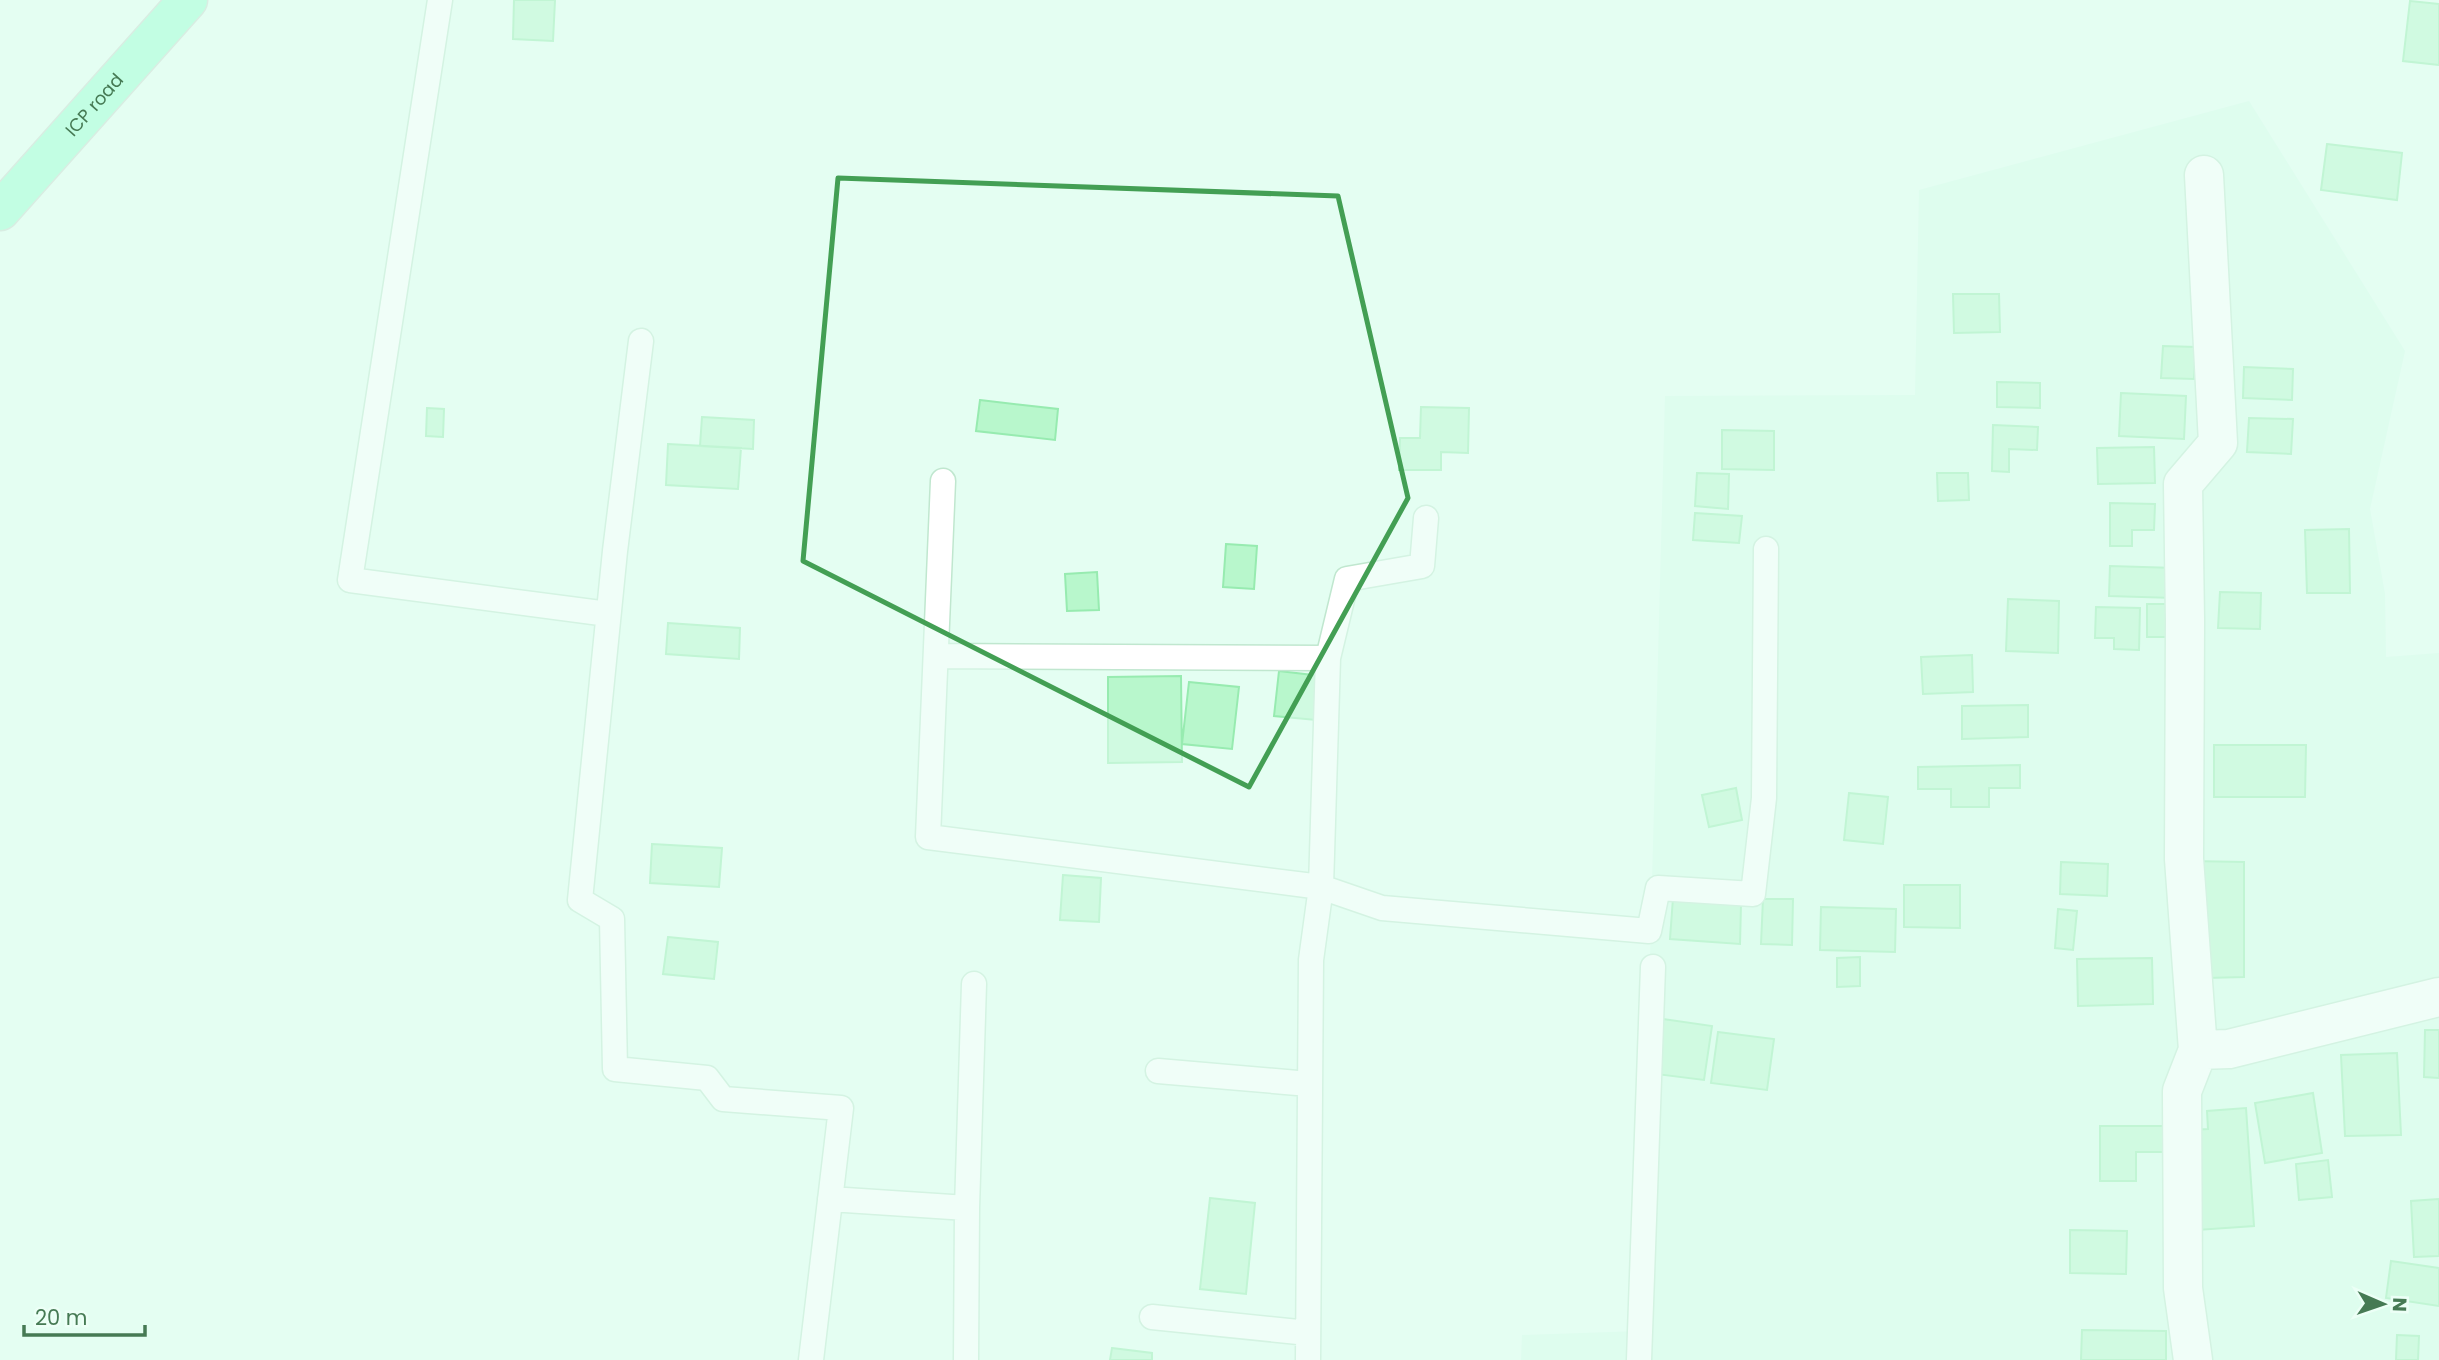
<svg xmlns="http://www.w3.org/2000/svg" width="2439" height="1360" font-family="Poppins,sans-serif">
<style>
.residential{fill:#d7fce9}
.building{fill:#b8f7cc;stroke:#97ebb0;stroke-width:2}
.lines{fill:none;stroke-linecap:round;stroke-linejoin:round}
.service-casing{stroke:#c0e7cf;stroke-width:27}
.minor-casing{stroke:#c0e7cf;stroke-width:41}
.primary-casing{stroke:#cbdacf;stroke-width:41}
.service{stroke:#fff;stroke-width:24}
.minor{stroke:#fff;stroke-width:38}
.primary{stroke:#9affd0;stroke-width:38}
.marked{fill:none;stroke:#439f54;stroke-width:5;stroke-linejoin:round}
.labels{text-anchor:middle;stroke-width:5;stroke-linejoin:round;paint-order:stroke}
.street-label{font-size:18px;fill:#467a54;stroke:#ecfff6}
</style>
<rect width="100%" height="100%" fill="#e4fef2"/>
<!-- residential -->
<path class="residential" d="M2249 101 2405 351 2370 509 2385 594 2386 657 2439 653V1360H1521L1522 1335 1640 1331 1665 396 1915 395 1919 190Z"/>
<!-- building -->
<path class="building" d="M514 0H555L553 41 513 39Z
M2410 1 2439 4V65L2403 61Z
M2327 144 2402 153 2397 200 2321 190Z
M1953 294H1999L2000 332 1954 333Z
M2163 346 2196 347 2194 379 2161 378Z
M2244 367 2293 369 2292 400 2243 398Z
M1997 382 2040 383V408L1997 407Z
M2121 393 2186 396 2184 439 2119 436Z
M980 400 1058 409 1055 440 976 431Z
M1421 407 1469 408 1468 453 1441 452V470H1399L1400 438H1420Z
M427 408 444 409 443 437 426 436Z
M702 417 754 420 753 449 700 446Z
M2249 418 2293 419 2291 454 2247 452Z
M1993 425 2038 427 2037 450 2009 449V472L1992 471Z
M1722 430 1774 431V470L1722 469Z
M668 444 741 448 738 489 666 485Z
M2154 447 2155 483 2098 484 2097 448Z
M1697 473 1729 474 1728 509 1695 506Z
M1937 473H1968L1969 500 1938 501Z
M2110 503 2155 504 2154 530H2132V546H2110Z
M1695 513 1742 516 1739 543 1693 540Z
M2349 529 2350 593H2307L2305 530Z
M1226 544 1257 546 1254 589 1223 587Z
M2110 566 2175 568 2174 598 2109 596Z
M1097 572 1099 610 1067 611 1065 574Z
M2220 592 2261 593 2260 629 2218 628Z
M2008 599 2059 601 2058 653 2006 651Z
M2147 604H2170L2169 637H2147Z
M2096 607 2140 608 2139 650 2114 649V638H2095Z
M668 623 740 628 739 659 666 654Z
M1972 655 1973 692 1923 694 1921 657Z
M1279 671 1321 676 1316 720 1274 716Z
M1181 676 1182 762 1108 763V677Z
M1189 682 1239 687 1232 749 1182 744Z
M2028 705V737L1962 739V706Z
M2214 745H2306L2305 797H2214Z
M2020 765V788H1989V807H1951V789H1918V767Z
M1736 788 1742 820 1709 827 1702 795Z
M1849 793 1888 797 1883 844 1844 840Z
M652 844 722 848 719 887 650 883Z
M2190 861 2244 862V977L2206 978Z
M2061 862 2108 864 2107 896 2060 894Z
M1063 875 1101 878 1099 922 1060 920Z
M1904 885H1960V928L1904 927Z
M1673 898 1741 904 1740 944 1670 939Z
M1763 899H1793L1792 945 1761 944Z
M1821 907 1896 909 1895 952 1820 950Z
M2058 909 2077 911 2073 950 2055 948Z
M668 937 718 942 714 979 663 974Z
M1860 957V986L1837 987V958Z
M2152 958 2153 1004 2078 1006 2077 959Z
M1663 1019 1712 1026 1704 1080 1656 1074Z
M2425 1030H2439V1078L2424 1077Z
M1718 1032 1774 1039 1767 1090 1711 1083Z
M2397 1053 2401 1135 2345 1136 2341 1055Z
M2313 1093 2322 1153 2265 1163 2255 1103Z
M2246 1108 2254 1226 2197 1230 2190 1130 2208 1129 2207 1111Z
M2100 1126H2174V1152H2136V1181H2100Z
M2328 1160 2332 1197 2299 1200 2296 1164Z
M1210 1198 1255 1203 1246 1294 1200 1289Z
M2439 1199V1256L2414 1257 2411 1201Z
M2070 1230 2127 1231 2126 1274 2070 1273Z
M2391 1261 2439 1268V1306L2386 1298Z
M2082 1330 2166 1331V1360H2081Z
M2397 1335 2419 1336 2418 1360H2396Z
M1112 1348 1152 1353V1360H1110Z"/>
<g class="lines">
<!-- service casing -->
<g class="service-casing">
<path id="service" d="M440 0 350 580 608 614
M641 341 615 551 580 900 612 919 615 1069 707 1078 723 1099 841 1108 811 1360
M943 481 928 837 1321 887 1382 908 1649 931 1658 888 1753 894 1764 798 1766 549
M937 656 1328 658
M1158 1071 1309 1084
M830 1199 967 1208
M1152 1317 1308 1333
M966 1360 967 1208 974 984
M1308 1360 1311 960 1321 887 1328 658 1347 579 1422 566 1426 518
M1639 1360 1653 967"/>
</g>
<!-- minor casing -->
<g class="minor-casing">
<path id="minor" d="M2198 1050 2229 1049 2439 997
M2193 1360 2183 1288 2182 1091 2198 1050 2184 859 2185 620 2183 484 2218 443 2204 175"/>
</g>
<!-- primary casing -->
<g class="primary-casing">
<g id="primary">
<path id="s1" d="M0 211 188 0"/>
</g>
</g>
<!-- service -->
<use href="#service" class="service"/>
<!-- minor -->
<use href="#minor" class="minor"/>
<!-- primary -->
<use href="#primary" class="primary"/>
</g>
<!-- marked area -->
<path d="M0 0H2439V1360H0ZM838 178 1338 196 1408 498 1249 787 803 561Z" fill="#e4fef2" fill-opacity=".55" fill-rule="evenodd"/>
<path class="marked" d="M838 178 1338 196 1408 498 1249 787 803 561Z"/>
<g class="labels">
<!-- street labels -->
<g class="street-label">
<text dy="6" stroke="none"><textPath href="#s1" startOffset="142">ICP road</textPath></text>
</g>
</g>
<!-- north arrow -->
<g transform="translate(2383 1304) rotate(92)" stroke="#ecfff6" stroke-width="5" paint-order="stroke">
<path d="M0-5L12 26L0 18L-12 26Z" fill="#467a54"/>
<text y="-10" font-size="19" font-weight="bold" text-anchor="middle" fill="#467a54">N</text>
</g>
<!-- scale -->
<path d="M24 1325v10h121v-10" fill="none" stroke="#467a54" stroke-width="3.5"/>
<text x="35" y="1325" font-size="21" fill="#467a54" stroke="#ecfff6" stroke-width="5" paint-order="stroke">20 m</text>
</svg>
